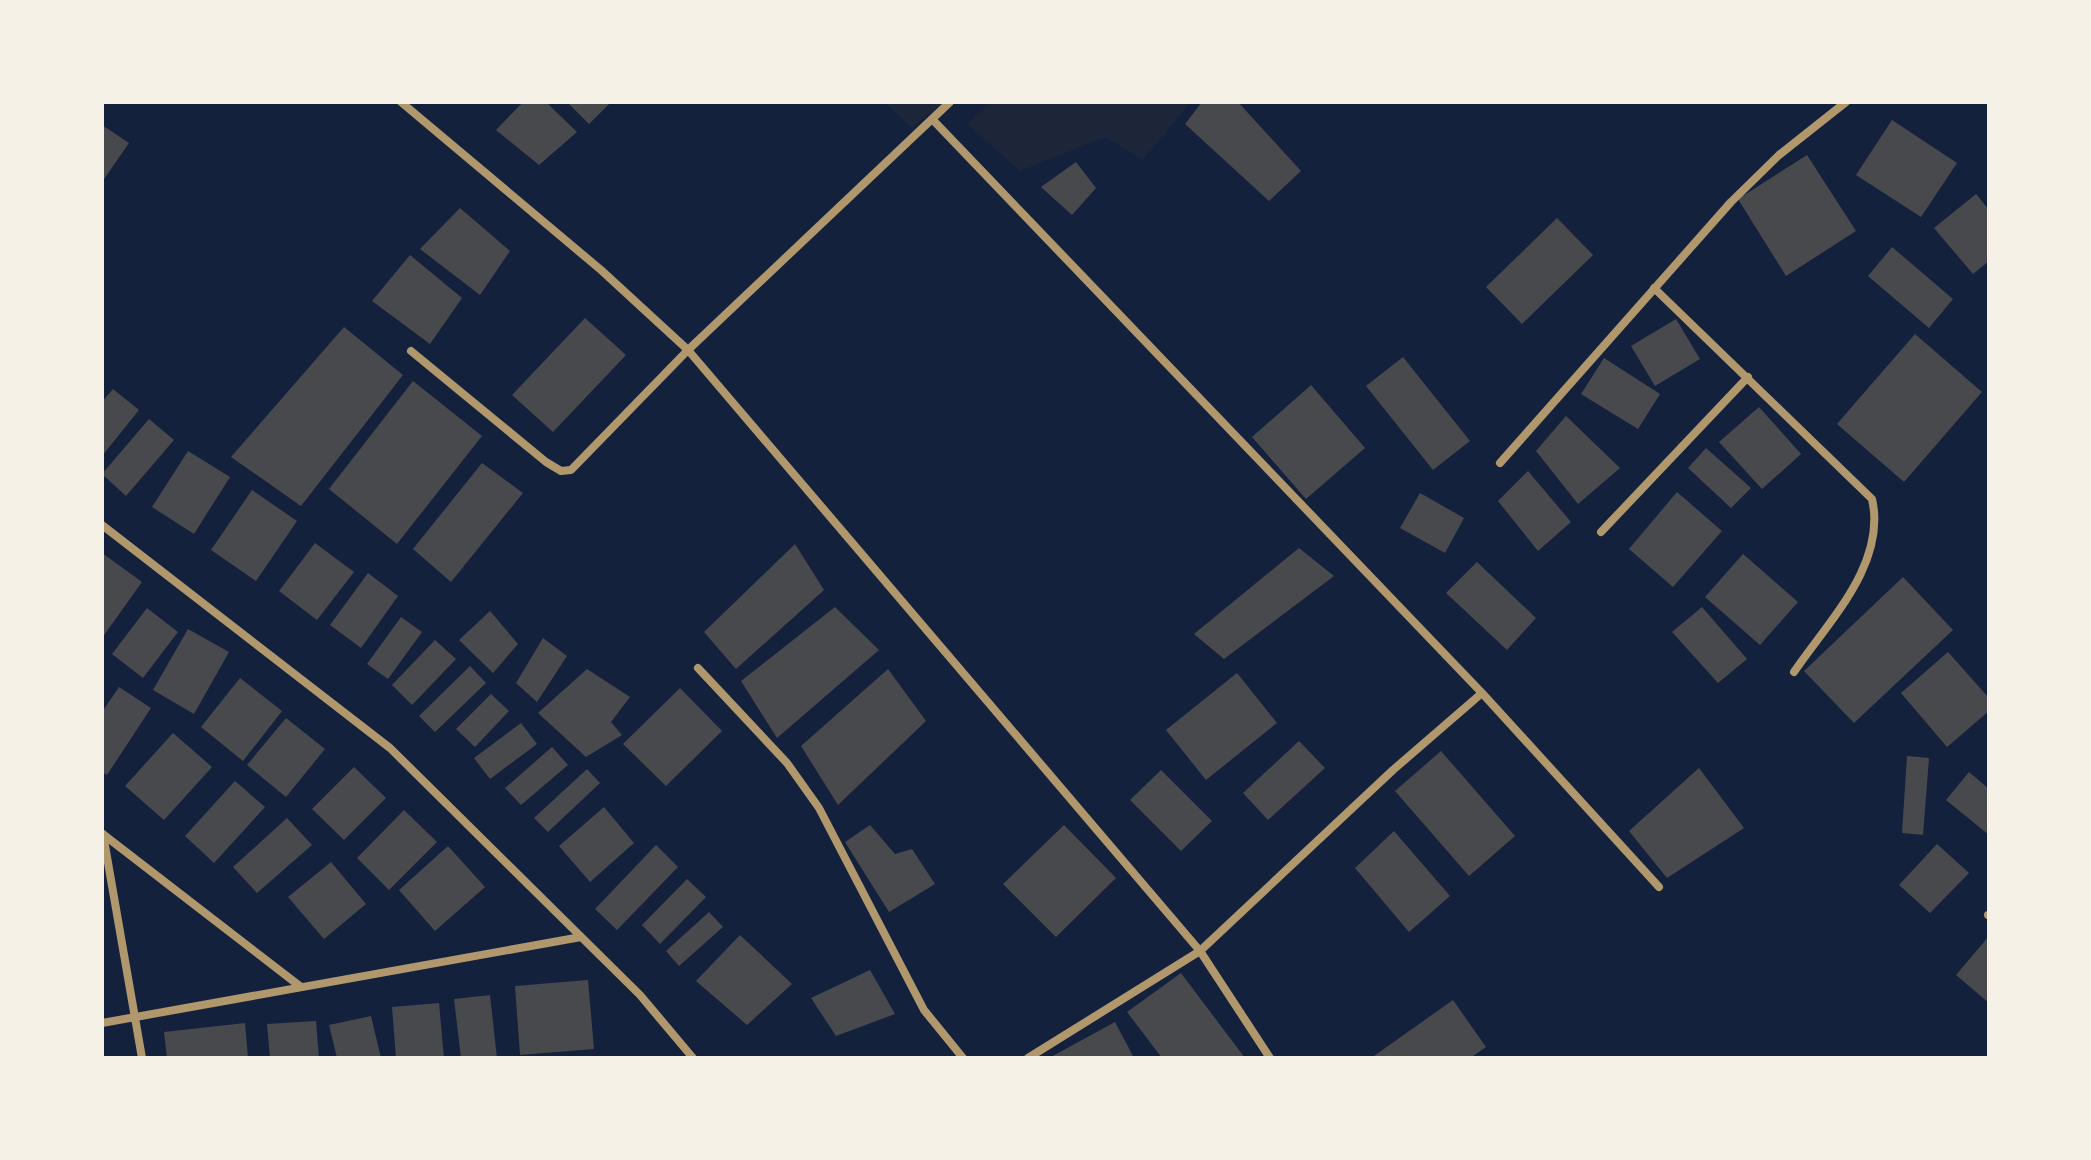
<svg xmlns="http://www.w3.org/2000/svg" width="2091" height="1160" font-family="'Open Sans',sans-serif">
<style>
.green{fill:#1d2539}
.building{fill:#48494c}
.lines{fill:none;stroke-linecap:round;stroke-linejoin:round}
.minor{stroke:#b1986c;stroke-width:8}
</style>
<rect width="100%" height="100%" fill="#14213d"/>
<!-- green -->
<path class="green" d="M884 102H944L912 128Z
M992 102H1191L1143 160 1105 137 1020 171 967 124Z"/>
<!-- building -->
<path class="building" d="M523 102H546L577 132 539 165 496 130Z
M567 102H611L589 124Z
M1202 102H1238L1301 171 1269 201 1185 124Z
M1892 120 1957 163 1921 217 1856 175Z
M102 125 129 143 102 182Z
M1807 155 1856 231 1786 276 1738 199Z
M1076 162 1096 188 1072 215 1041 187Z
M1976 194 1989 210V261L1973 274 1934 228Z
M460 208 510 251 480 295 420 249Z
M1557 218 1593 255 1522 324 1486 287Z
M1892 247 1953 299 1929 328 1868 276Z
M410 255 462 298 430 344 372 301Z
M585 318 626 355 553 432 512 395Z
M1676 319 1700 359 1655 386 1631 346Z
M344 327 403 375 301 506 231 457Z
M1915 334 1982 392 1904 482 1837 424Z
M1403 357 1470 441 1433 470 1366 386Z
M1604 358 1660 394 1638 429 1581 394Z
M413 381 482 436 397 544 329 489Z
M1311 385 1365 448 1306 499 1252 437Z
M113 389 139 410 102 456V402Z
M1759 407 1801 454 1762 489 1719 442Z
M1566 416 1620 468 1578 504 1536 451Z
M149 419 174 440 126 496 102 474Z
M1706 448 1751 488 1731 508 1688 468Z
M188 451 230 477 194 534 152 507Z
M482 463 523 493 451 582 413 549Z
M1528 471 1571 522 1538 551 1498 501Z
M252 490 297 521 256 581 211 550Z
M1677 492 1722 531 1673 587 1629 549Z
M1420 493 1464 518 1445 553 1400 528Z
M315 543 354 572 317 620 279 591Z
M795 544 824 590 736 669 704 632Z
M1299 548 1334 576 1224 659 1194 634Z
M102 553 142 582 102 638Z
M1743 554 1798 602 1760 645 1705 597Z
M1477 562 1536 618 1507 650 1446 593Z
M368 573 398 596 361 648 330 625Z
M1903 577 1953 630 1854 723 1804 671Z
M835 607 879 650 777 738 741 681Z
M1702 607 1747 659 1718 683 1672 632Z
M147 608 178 632 143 678 112 654Z
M490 611 518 644 493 673 459 640Z
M401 617 422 632 388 679 367 664Z
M188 629 229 652 194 714 153 690Z
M543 638 567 656 537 702 516 683Z
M435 640 456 659 412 705 392 685Z
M1948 652 1989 698V711L1947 747 1901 693Z
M470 666 486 683 435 732 419 716Z
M587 669 630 697 611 722 622 735 586 757 538 713Z
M888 669 926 721 838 805 801 746Z
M1237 673 1277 723 1206 780 1166 730Z
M240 678 282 711 243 761 201 727Z
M119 687 151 708 107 775 102 772V712Z
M680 688 722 731 666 786 623 744Z
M491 694 509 711 475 747 456 729Z
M286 718 325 749 286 797 247 765Z
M521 723 537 744 490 779 474 758Z
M173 733 212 767 164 820 125 786Z
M1299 741 1325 768 1268 820 1243 793Z
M552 747 568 765 521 805 505 788Z
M1441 751 1515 836 1469 876 1395 791Z
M1907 756 1929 758 1923 835 1902 833Z
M354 767 386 798 344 840 312 809Z
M1699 768 1744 828 1667 878 1629 831Z
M587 769 600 783 548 832 534 818Z
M1161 770 1212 821 1181 851 1130 800Z
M1969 772 1989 789V835L1946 800Z
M235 781 265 807 214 863 185 836Z
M604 807 634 843 590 882 559 846Z
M404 810 437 842 389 890 357 858Z
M287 818 312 845 257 893 233 867Z
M870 825 895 854 912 849 935 884 889 912 845 842Z
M1064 825 1116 878 1056 937 1003 884Z
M1394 831 1450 896 1409 932 1355 868Z
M1937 844 1969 873 1930 913 1899 885Z
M656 845 678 867 617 930 595 909Z
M448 846 485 887 435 931 399 890Z
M331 862 366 904 324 939 288 897Z
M687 879 706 897 660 944 642 925Z
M709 912 723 927 679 966 666 951Z
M740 935 792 984 747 1025 696 981Z
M1989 936V1003L1956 975Z
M870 970 895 1014 836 1036 811 998Z
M1181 973 1245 1058H1162L1127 1012Z
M588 980 594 1049 520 1055 515 986Z
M490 995 497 1058H461L454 999Z
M1453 1000 1486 1047 1470 1058H1371Z
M439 1003 444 1058H396L392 1007Z
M371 1016 381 1058H337L329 1025Z
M316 1021 319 1058H270L267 1024Z
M1115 1022 1134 1058H1049Z
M245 1023 248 1058H167L164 1032Z"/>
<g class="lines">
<!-- minor -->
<path class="minor" d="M401 102 601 270 688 350 1200 951 1270 1058
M932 119 1482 693 1393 770 1200 951 1028 1058
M1654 288 1872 499C1887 564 1828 622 1794 672
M411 351 546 462 561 471 571 470 688 350 950 102
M1500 463 1731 202 1779 155 1846 102
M102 525 390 748 640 995 693 1058
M1601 532 1748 377
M698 668 787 763 819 808 924 1010 963 1058
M1482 693 1659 887
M103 834 142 1058
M104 835 301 987
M1988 915H1989
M102 1023 581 937"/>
</g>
<!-- border -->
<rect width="2091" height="1160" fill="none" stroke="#f6f1e7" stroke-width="208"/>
</svg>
